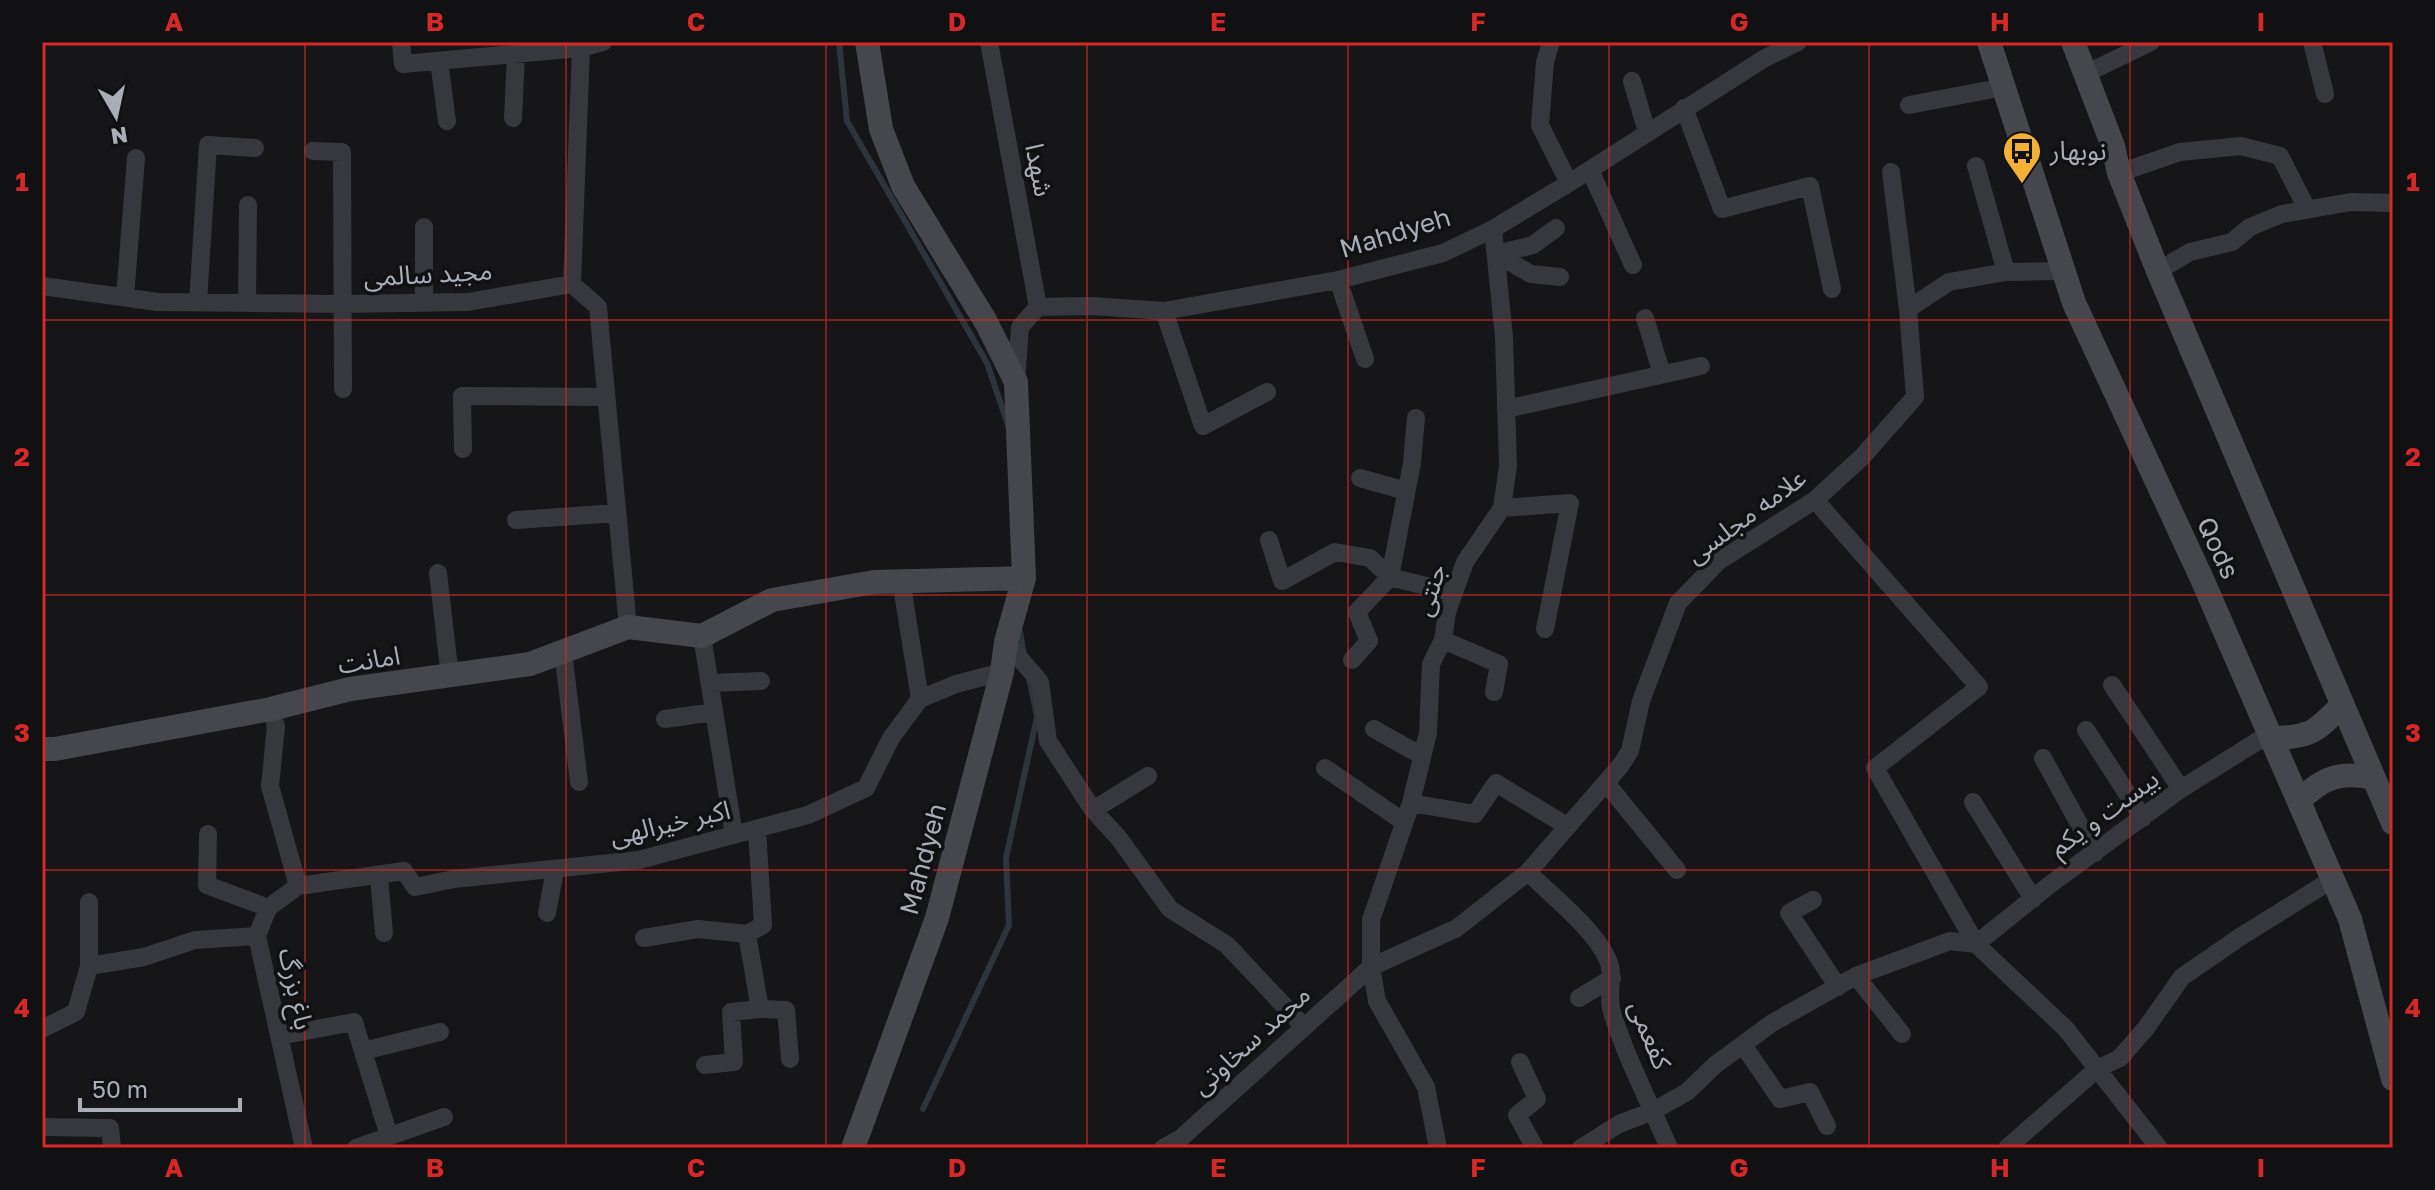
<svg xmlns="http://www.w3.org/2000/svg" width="2435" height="1190" font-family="'Golos Text','Noto Sans Arabic',sans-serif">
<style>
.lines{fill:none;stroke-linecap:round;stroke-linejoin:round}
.stream{stroke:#2c353c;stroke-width:6}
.street{stroke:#37383d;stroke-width:18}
.secondary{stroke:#45474d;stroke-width:24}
.grid{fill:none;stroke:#d62828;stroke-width:2;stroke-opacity:0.55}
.labels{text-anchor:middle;stroke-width:7;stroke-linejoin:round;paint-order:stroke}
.poi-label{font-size:26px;fill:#a8adb8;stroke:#111113;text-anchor:start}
.street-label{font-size:26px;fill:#a8adb8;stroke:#111113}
.neatline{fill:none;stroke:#d62828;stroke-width:3}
.grid-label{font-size:26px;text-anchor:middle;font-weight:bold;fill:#d62828}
</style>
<rect width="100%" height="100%" fill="#161618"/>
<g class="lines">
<!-- stream -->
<path class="stream" d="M839 42 847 121 987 363 1008 425
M1020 631 1024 655
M923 1109 1009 925 1006 858 1037 717 1029 678"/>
<!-- street -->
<path class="street" d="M989 42 1038 307
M1551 42 1545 62 1540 125 1569 183
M2312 42 2325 94
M581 48 603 42
M439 61 447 121
M2085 74 2151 42
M1632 81 1647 132
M1909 105 2004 87
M1684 108 1722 209 1810 186 1832 289
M513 118 516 54
M313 151 342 152 343 389
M1976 166 2006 272
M1590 170 1633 265
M1891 172 1908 309
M2119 173 2180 152 2241 146 2280 156 2307 209
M424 227V303
M1496 254 1531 274 1560 277
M1496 254 1533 245 1556 228
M2158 271 2190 252 2232 242 2250 227 2282 214 2351 202 2393 203
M1338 280 1365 359
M572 284 598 307 628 627
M42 286 158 302 343 304 468 302 572 284 581 48 403 64 401 42
M125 297 136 158
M198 302 208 145 255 148
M247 303 248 205
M1164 311 1203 426 1267 392
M1645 318 1662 374
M1016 381 1020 327 1038 307 1092 306 1164 311 1338 280 1443 253 1493 229 1569 183 1765 58 1798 42
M1506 409 1701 366
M463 449 462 396 606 397
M1360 478 1406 491
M1815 500 1979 687 1875 768 1976 944 2052 883 2181 789 2269 734
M1502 508 1570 503 1545 629
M516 520 617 513
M1269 540 1282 581 1335 552 1370 558 1390 577 1454 593
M438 573 450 677
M901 580 920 699
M702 636 734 835
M1443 640 1499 664 1494 692
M1006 642 1040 682 1048 741 1093 810 1118 837 1170 909 1227 945 1304 1027
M563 652 579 782
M1352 660 1369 641 1357 612 1390 577 1412 463 1416 418
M710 683 761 681
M2112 685 2181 789
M665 719 714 712
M1374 729 1422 756
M2086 730 2143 818
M2043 758 2095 853
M1325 768 1404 822
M1606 783 1677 870
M1973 802 2033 899
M1411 803 1475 814 1496 783 1567 826
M1093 810 1148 776
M757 829 763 925 747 934 760 1009
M208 834 207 885 268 908
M1528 872C1552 896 1593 928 1607 958 1616 976 1606 992 1612 1012 1626 1058 1650 1103 1669 1148
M379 876 384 933
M298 886 404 871 415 887 454 879 639 860 808 815 866 788 891 738 920 699 956 684 1002 672
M1813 900 1789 913 1838 987
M89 902V966
M547 913 555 870
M257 936 304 1148
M644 938 698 929 747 934
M1856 976 1902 1034
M1579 998 1612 978
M42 1029 76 1012 89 966 144 957 195 940 257 936 268 908 298 886 270 786 276 726 271 709
M279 1036 354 1022 389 1136
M1743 1045 1780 1099 1810 1092 1827 1126
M363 1051 440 1032
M1520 1062 1537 1099 1517 1115 1535 1148
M705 1065 734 1062 731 1012 760 1009 786 1010 790 1059
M42 1127 110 1128 112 1148
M356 1148 444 1117
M1163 1148 1181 1138 1371 967 1457 928 1528 872 1621 765 1630 751 1641 701 1678 603 1719 561 1815 500 1862 457 1915 397 1908 309 1949 282 2006 272 2064 271
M1438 1148 1426 1087 1377 1001 1371 967V920L1411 803 1428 733 1431 664 1443 640 1447 612 1465 562 1502 508 1508 466 1504 337 1493 229
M1581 1148 1619 1124 1653 1111 1687 1092 1715 1065 1772 1023 1856 976 1950 941 1976 944 2066 1029 2159 1148
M2007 1148 2097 1069 2120 1058 2146 1028 2182 977 2240 937 2333 879"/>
<!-- secondary -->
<path class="secondary" d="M1989 42 2074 303 2202 579 2350 919 2393 1079
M2073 42 2113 146 2119 173 2158 271 2393 823
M2271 738C2309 738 2316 732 2342 705
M42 749H55L271 709 350 689 530 664 628 627 702 636 772 600 874 582 1024 578
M2299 801C2323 777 2340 771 2374 778
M853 1148 937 918 1002 672 1006 642 1024 578 1016 382 986 322 903 186 881 129 867 42"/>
</g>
<!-- grid -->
<path class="grid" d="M305 42V1148M566 42V1148M826 42V1148M1087 42V1148M1348 42V1148M1609 42V1148M1869 42V1148M2130 42V1148M42 320H2393M42 595H2393M42 870H2393"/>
<!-- icons -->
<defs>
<g id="bus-pin" transform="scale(2)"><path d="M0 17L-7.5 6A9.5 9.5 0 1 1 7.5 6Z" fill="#f2b134" stroke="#111113"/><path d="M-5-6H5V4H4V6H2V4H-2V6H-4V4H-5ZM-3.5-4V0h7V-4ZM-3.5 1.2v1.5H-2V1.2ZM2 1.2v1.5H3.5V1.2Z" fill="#111"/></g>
</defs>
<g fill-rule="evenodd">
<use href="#bus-pin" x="2022" y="151"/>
</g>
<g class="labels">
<!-- poi labels -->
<g class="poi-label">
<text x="2050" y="160">نوبهار</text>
</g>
<!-- street labels -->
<g class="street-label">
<text transform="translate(1039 170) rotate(79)" y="9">شهدا</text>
<text transform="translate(1395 233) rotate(-17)" y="9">Mahdyeh</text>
<text transform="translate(428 274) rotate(-3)" y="9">مجید سالمی</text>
<text transform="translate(1746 516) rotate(-36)" y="9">علامه مجلسی</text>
<text transform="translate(2218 548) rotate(65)" y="9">Qods</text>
<text transform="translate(1430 590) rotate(-73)" y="9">جنتی</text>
<text transform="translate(369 660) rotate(-9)" y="9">امانت</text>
<text transform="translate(2104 813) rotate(-36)" y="9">بیست و یکم</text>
<text transform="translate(670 823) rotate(-13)" y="9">اکبر خیرالهی</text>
<text transform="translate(923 859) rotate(-75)" y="9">Mahdyeh</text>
<text transform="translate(296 989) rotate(78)" y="9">باغ بزرگ</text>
<text transform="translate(1650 1035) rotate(68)" y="9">کفعمی</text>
<text transform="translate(1251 1040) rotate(-42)" y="9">محمد سخاوتی</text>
</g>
</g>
<!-- border -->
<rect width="2435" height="1190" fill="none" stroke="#111113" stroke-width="88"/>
<!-- north arrow -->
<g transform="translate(116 116) rotate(171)" stroke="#111113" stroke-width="6" paint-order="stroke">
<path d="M0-6L14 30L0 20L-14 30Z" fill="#a8adb8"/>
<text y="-12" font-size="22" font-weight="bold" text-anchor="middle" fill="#a8adb8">N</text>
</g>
<!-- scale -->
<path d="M80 1098v12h160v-12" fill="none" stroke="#a8adb8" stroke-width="4"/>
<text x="92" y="1098" font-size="24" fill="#a8adb8" stroke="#111113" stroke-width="6" paint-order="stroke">50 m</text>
<rect x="44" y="44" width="2347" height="1102" class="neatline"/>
<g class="grid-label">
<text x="174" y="31">A</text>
<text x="435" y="31">B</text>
<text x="696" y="31">C</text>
<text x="957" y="31">D</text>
<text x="1218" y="31">E</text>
<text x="1478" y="31">F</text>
<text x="1739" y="31">G</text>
<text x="2000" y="31">H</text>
<text x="2261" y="31">I</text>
<text x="22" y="191">1</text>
<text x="2413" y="191">1</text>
<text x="22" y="466">2</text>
<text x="2413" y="466">2</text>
<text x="22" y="742">3</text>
<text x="2413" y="742">3</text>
<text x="22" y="1017">4</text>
<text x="2413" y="1017">4</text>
<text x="174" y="1177">A</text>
<text x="435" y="1177">B</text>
<text x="696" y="1177">C</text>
<text x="957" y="1177">D</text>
<text x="1218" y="1177">E</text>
<text x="1478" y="1177">F</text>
<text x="1739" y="1177">G</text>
<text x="2000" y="1177">H</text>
<text x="2261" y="1177">I</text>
</g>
</svg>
